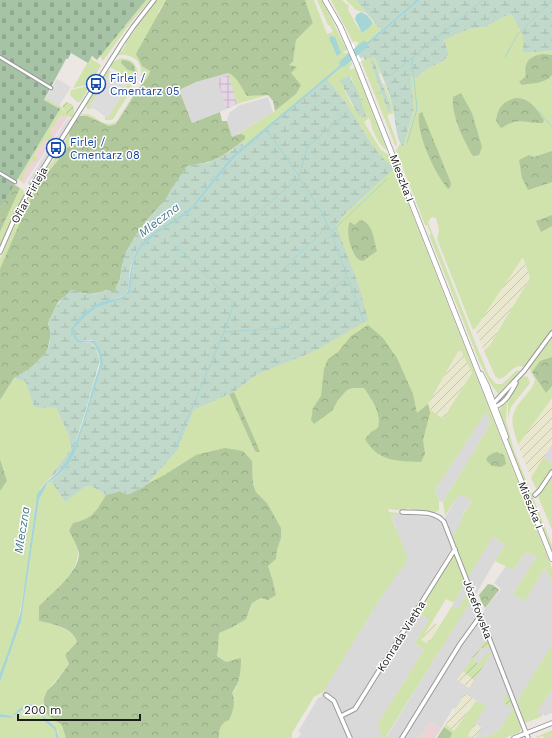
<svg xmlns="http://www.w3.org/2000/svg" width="552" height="738" font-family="'Work Sans',sans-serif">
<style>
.residential{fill:#dad9d9}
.commercial{fill:#ecd3d6}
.industrial{fill:url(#industrial-grid)}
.farmland{fill:url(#farmland-furrows)}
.grass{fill:#d1e3ac;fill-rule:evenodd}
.forest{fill:url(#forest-crowns)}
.wetland{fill:url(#wetland-marsh)}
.cemetery{fill:url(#cemetery-stones)}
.garden{fill:url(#garden-furrows)}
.parking{fill:#dcdcdc}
.water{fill:#a6d5d7}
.pier{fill:#fff}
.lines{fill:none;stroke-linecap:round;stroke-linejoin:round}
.stream{stroke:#a6d5d7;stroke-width:1}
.river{stroke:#a6d5d7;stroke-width:7}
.pedestrian-casing{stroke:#999;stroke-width:4.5}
.minor-casing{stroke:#999;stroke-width:5.5}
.tertiary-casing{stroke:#999;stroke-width:6}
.pedestrian{stroke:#fff;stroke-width:2.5}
.minor{stroke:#fff;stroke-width:3.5}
.tertiary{stroke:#fff;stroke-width:4.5}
.labels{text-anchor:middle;stroke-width:3;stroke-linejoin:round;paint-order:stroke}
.transit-label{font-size:11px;fill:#164399;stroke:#fff;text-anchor:start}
.street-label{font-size:11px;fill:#1c1c1c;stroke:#fff}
.water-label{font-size:12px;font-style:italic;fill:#48778d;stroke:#fff}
</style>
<defs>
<pattern id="industrial-grid" width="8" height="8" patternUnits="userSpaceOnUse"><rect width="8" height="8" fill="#e5d5e5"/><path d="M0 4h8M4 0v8" fill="none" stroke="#c4b6c4"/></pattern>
<pattern id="farmland-furrows" width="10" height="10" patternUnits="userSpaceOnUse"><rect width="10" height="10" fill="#eae7cf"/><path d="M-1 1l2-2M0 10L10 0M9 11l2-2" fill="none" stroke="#c8c6b1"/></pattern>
<pattern id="forest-crowns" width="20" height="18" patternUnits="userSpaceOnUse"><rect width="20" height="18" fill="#b0c89b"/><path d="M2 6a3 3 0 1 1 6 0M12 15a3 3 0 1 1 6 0" fill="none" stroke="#97ab85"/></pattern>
<pattern id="wetland-marsh" width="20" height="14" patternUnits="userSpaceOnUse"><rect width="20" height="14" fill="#c1d9ca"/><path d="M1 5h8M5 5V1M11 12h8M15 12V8" fill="none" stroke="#a5baad"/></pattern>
<pattern id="cemetery-stones" width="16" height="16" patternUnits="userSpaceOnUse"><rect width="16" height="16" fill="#a7c3a6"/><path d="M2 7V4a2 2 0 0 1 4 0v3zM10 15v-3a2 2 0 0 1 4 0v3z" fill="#8fa78e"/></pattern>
<pattern id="garden-furrows" width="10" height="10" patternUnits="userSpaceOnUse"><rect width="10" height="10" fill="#d1e3ac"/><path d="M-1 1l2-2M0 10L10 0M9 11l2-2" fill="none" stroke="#b3c293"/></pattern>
</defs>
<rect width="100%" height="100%" fill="#ede7e3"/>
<!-- residential -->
<path class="residential" d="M228 73 237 104 229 108 192 123 179 90 196 82Z
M268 97 273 112 232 137 227 121 229 113 240 105Z
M486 411 491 423 443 502 439 501 435 490Z
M552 444V464L543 458Z
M462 495 472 501 460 518 463 520 452 537 448 538 452 547 417 606 418 613 430 620 415 643 424 650 380 721 387 736 463 613 452 606 468 576 492 537 505 544 472 601 477 613 483 615 485 608 501 589 494 583 506 566 513 570 526 552 537 557 513 594 525 600 545 567 552 583V645L499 731 482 738H466L485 706 465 694 456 709 453 708 441 729 430 722 420 738H298L301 733 298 732 318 698 321 697 326 686 387 588 396 528 391 517 400 513 404 514 435 518 442 523 457 497Z
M552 689V713L545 716 543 714 541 716 537 712Z"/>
<!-- commercial -->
<path class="commercial" d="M66 114 68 116 24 184 22 182 24 180 21 178 60 116 64 117Z
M430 722 441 729 435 738H420Z"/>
<!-- industrial -->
<path class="industrial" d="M229 75 237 104 229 108H226L217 79Z"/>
<!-- farmland -->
<path class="farmland" d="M523 256 530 278 490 345 484 351 475 328Z
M461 347 472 373 443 419 431 410 428 404Z
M552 398V444L531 478 518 445Z
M432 622 439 626 427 645 421 640Z
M463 671 474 680 469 688 457 680Z
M465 694 476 701 454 731 446 724Z
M475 723 482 728 475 738H473L468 735Z"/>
<!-- grass -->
<path class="grass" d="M146 0H150L129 25 103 61 100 56Z
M157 0H166L158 12 149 77 142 85 140 84C143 74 142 59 129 56 125 54 120 55 117 55L120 50 122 51 126 44 125 43Z
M305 0H314L327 34 333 32 330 26 328 25 317 0H322L347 50 343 52 345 53H348L350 57 244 147 241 142 245 139 239 133 275 111 296 94 289 66 293 62 296 40 313 23Z
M331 0H342L349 6 348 10C353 17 356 27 363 33L374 23 366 13 356 10 346 0H356L381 30 357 51 355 47 358 44 357 41 353 42 352 40Z
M511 14 523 35V53L552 51V331L523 367 520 366C511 367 508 377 499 379L495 376 484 351 490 345 530 278 523 257 477 326 473 330 437 239 439 230 436 218 432 217 428 222 475 342 489 376 496 384H502L517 370 520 371 499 395 490 383 479 361 429 235 431 234 427 225H425L396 150 400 144 403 147 414 109 411 77H418C427 66 440 66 449 55L444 40 469 29 486 27 507 15Z
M375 56 381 73 379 74 373 59 370 61 388 111 391 110V107L383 84 384 83 393 107V113L387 115 397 143 396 147 361 61Z
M90 58 101 65 92 81H90L88 85 73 88Z
M119 59C134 56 141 70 136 83L110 67 113 62Z
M351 59 353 64 350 66V70L355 68 387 150C381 148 374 134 372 128 371 124 371 122 369 118L364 122 381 150 389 155 552 568V583L545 567 525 601 513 594 537 557 526 552 513 570 495 561 505 544 493 537 467 579 452 537 463 520 460 519 472 501 462 495 457 497 445 516 443 502 491 423 486 412 435 490 439 501V510C431 517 417 510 408 508L405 511 388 509 389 512 409 514 400 513 391 517 408 559 380 599 323 692 314 697 292 733V738H219V728L224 722 232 693 237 687 226 662 217 656 218 650 219 633 231 628 250 611 252 603 261 598 272 578 268 566 276 559 277 550 281 538 267 503 256 492 253 484 252 461 166 474 144 487 177 451 194 410 234 392 256 375 313 352 359 286 335 225 345 214 393 168C374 153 363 129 350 109 343 98 335 89 327 79ZM347 77H351L366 116H360L350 102 341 83V80ZM460 348 472 373 443 419 431 410 428 404Z
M108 71H110L113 74 111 77 109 75 90 106 92 108 90 109H87L86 105Z
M228 73C237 76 242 89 247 96L268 95 237 104Z
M126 83 131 85 132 89 113 119 111 120H105V116L108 117 127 87 125 85Z
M88 86 89 88 80 102H77L70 95 71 90Z
M138 87H140L116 124 109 126 87 116H80C93 107 101 132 117 121Z
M46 98 60 105 66 114 64 117 60 116 50 132 52 135 49 141 45 140 35 155 37 159 35 162 32 161 22 177 24 180 22 182 17 179 60 109 44 100Z
M69 131 70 144 0 269V259L24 203 46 168H47C58 156 64 144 69 131Z
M20 188 24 191 25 194 0 246V232Z
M552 337V398L518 445C511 420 508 416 525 396 530 390 533 387 535 380L529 368Z
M524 376 528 377 530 383 511 407 508 419V405L506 401 521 378Z
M14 378 25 380 34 407C42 409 49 407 56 408L69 436 71 449 54 471 50 478 40 489 35 506C28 561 24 623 0 673V491L7 481 0 459V400Z
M505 402 507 405 506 421 514 450 552 545V551L512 452 499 413 500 409Z
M543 458 552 464V469L539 489 537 490 531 478Z
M552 474V530L538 496Z
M51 481 65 502 86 486 93 487 106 495C95 512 94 518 73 523 75 532 79 546 78 554 76 576 53 592 39 606V621C53 624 72 627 77 643L65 655 69 664C61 676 49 686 44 698L82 738H59L58 731 43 716 42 710 33 704 25 706 12 716 0 714V682L21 621 39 499 43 489Z
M455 554 465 582 454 603 446 599 421 640 428 644 452 606 458 609 469 591 471 601 385 738H382L379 729 381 728 380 726 376 727 424 650 415 643 429 620 418 612 453 555Z
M552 645V689L537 712 543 716 525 723 517 701Z
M476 701 486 706 466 738H437L446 724 454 731Z
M30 706 37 707 45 722 55 730 56 738H0V717L10 718Z
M513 708 521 727 520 732 505 738H482L499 731Z
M552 730V738H544L543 736 537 738 536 737Z"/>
<!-- forest -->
<path class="forest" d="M166 0H305L313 23 296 40 293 62 289 65 297 67 291 73 301 85 296 94 275 111 273 101 268 95 247 96C242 89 237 76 228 73L196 82 179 90 192 123 220 112 222 121H227L232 137C237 135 240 132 245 136V139C230 151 216 163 196 164L172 188 166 199 147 220 134 238 122 265 120 279 113 293 106 290C93 295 86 295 72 290L58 302 48 323 51 333 47 352 30 369 14 378 0 400V269L28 204 44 177 66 151 70 144 69 131 76 120 80 116H87L109 126 116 124 139 88 148 77 150 71 142 66 136 54Z
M543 54 552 55V75C545 84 532 83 522 85L519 82 526 76C523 62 530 56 543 54Z
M122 60C129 60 136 64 135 72L128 70 121 63Z
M461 93 472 113 482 147 479 155 473 156C464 141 451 115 453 97Z
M515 98C530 97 537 110 544 120L543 123C527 124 518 116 502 128L500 127 496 120C499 106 502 103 515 98Z
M422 112 451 183 450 188 448 189C435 174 416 134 419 114Z
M552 151V182L528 190 522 178 519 160 529 155 534 157Z
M13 184 20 188 0 232V208Z
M552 215V226L541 232 536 221Z
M360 220C373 222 374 241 377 251L363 261C362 261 359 260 358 259 351 253 345 229 350 222L355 225Z
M368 325 383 338 397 358 413 394 417 413 428 404 430 413 423 440 425 454 421 462C397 461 378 462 365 439L371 432 378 428C382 413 372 400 364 388H352L347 390 338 400 332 411 314 424 311 420 313 408 321 396 324 369 328 359 338 352 351 336Z
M552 357V386L546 393 532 372 540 361Z
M234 392 260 452H256L255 451 232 400 229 394Z
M225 448 243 451 252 461 253 484 256 492 267 503 281 528V538L277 550 276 559 268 566 272 578 276 595 268 600 261 598 252 603 246 619 231 628 219 633 218 650 217 656 226 662 241 658C241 671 240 682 232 693 236 703 233 711 229 720 220 723 219 729 219 738H66L62 725 49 716 44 709V698L47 691 55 683 69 664 65 655 77 642C72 627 53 624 39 621V606C51 594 79 572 79 554 79 549 72 536 69 531L73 523C94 518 95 512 106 495L120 491 127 495 166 474 196 455Z
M497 452 504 455 506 464 501 467 492 466 486 460 488 456 493 453Z
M0 459 7 481 0 491Z
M488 584 493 585 499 590 485 608 481 601 479 595Z
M444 727 452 733 450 738H437Z"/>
<!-- wetland -->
<path class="wetland" d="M356 0H416L381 30Z
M420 0H552V51L523 53V35L511 14 507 15 486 27 469 29 444 40 449 55C440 66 427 66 418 77H411L414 109 403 147C396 139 395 118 393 108 389 91 381 73 375 57L365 60 363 57 360 58 358 53Z
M373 59 391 107 390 111H388L370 61Z
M349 76 357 90 366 116 365 117 359 116 341 83 340 80Z
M327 79C335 89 343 98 350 109 363 129 374 153 394 168L345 214 336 225 359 286 368 320 313 352 256 375 234 392 194 410 177 451 144 487 127 495 120 491 106 495 93 487 86 486 65 502 51 481 67 467 75 453 102 366C101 355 100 348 92 340H79L75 335 74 329 86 316 96 308 125 298 128 295 131 282 133 266 136 257 141 248 156 234 189 213 236 156Z
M241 142 244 147 232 156 191 207C176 223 153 229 139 247 135 252 131 264 130 270 128 278 130 288 126 295L110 300 91 308 74 325 72 335 77 342 91 343 96 349 100 360 86 409 72 453 64 466 50 478 54 471 71 449 69 436 56 408C49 407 42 409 34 407L25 381 14 378C36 365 57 352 48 323 55 308 58 301 72 290 79 292 85 294 92 294 100 294 106 287 113 292L120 279 124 255 134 238 147 220 166 199 172 188 187 166 196 164 207 163 216 159 231 151Z"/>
<!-- cemetery -->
<path class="cemetery" d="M0 0H146L97 60 92 56 88 63 71 53 68 59H66L44 100 60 109 0 208Z"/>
<!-- garden -->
<path class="garden" d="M66 102 72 104 74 108V113L72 118 67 116 62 106Z
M487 640 490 648H481L473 660 479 664 487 653H492L474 680 463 671 482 644Z
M507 693 512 704 509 707 503 701Z"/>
<!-- parking -->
<path class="parking" d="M109 75 127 87 108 118 90 106Z
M57 79 71 87 59 106 46 98Z
M68 118 71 120 30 185 27 183Z"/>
<!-- water -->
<path class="water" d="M416 0H420L358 53 357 51Z
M361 12 367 15 373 23 370 27 362 33 355 19 356 15Z
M331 36 335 37 341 53 337 56 329 38Z
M350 57 351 59 236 156 189 213 156 234 141 248 136 257 133 266 130 292 125 298 96 308 86 316 74 329 75 335 79 340 95 341 101 353 103 363 75 453 67 467 47 484 39 499 21 621 0 682V673L8 652 21 611 37 495C44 481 57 476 65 463 79 442 87 407 94 383 96 376 101 366 100 359 99 354 97 349 94 345 90 340 82 344 77 342L72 335 71 329C78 318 89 307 102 302 110 299 118 299 126 295L128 291C132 256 133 244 166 225 175 219 183 215 191 207L232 156Z
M28 704 36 705 41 708 43 716 56 728 59 738H56L55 730 45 722 39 710 35 706 27 707 10 718 0 717V714L12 716 19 709Z"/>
<!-- pier -->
<path class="pier" d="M353 43 361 61 354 67 347 50Z"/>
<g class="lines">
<!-- stream -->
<path class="stream" d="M505 57 517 35 552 1
M391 75 483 0
M377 94 381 92
M360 100 363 99
M538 110 552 127
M266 129 299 176
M407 143 417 109 412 59
M299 176 308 146 347 113
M239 230 299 177 322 213 328 226
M273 279 328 226 331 231
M364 322 331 232 387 179
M224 332 285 328 347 277
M175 448 224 332 234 303 176 246"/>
<!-- river -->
<path class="river" d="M343 63 364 45"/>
<!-- pedestrian casing -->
<g class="pedestrian-casing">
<path id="pedestrian" d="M0 57 51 88
M0 173 15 182"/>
</g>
<!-- minor casing -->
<g class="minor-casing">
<path id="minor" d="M0 252 16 215 29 191 122 43 133 27 154 0
M493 404 524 371 552 333
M494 407C505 404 511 392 516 383
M535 495 540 490 552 472
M402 512C415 513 435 510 444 522L528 738
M326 695 334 701 350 738
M341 716 355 709 455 549
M402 738 460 644 481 615
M514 738 552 723"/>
</g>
<!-- tertiary casing -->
<g class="tertiary-casing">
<path id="tertiary" d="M325 0 340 26 357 65 552 559
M481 374 487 386 506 437"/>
</g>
<!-- pedestrian -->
<use href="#pedestrian" class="pedestrian"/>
<!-- minor -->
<use href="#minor" class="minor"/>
<!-- tertiary -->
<use href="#tertiary" class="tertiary"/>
</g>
<!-- icons -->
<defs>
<g id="bus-ring" transform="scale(1)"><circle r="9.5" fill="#fff" stroke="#1a4fb4" stroke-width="1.5"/><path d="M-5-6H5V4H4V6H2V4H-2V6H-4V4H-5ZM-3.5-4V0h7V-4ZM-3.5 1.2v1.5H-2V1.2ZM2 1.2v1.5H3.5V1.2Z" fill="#1a4fb4"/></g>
</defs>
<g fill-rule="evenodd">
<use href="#bus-ring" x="96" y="84"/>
<use href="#bus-ring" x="56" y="148"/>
</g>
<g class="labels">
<!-- transit labels -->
<g class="transit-label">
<text x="110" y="82">Firlej /<tspan x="110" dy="13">Cmentarz 05</tspan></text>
<text x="70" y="146">Firlej /<tspan x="70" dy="13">Cmentarz 08</tspan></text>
</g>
<!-- street labels -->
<g class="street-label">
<text transform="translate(402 178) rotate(69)" y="4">Mieszka I</text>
<text transform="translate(29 195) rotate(-61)" y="4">Ofiar Firleja</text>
<text transform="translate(531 505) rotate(68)" y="4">Mieszka I</text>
<text transform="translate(478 609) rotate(69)" y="4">Józefowska</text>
<text transform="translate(401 636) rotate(-58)" y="4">Konrada Vietha</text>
</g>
<!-- water labels -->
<g class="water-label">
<text transform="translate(159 220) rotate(-37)" y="4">Mleczna</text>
<text transform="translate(22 530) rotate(-81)" y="4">Mleczna</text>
</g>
</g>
<!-- scale -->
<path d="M18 714v6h122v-6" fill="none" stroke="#1c1c1c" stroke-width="2"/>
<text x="24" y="714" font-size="12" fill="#1c1c1c" stroke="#ffffff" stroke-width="3" paint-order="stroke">200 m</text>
</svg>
